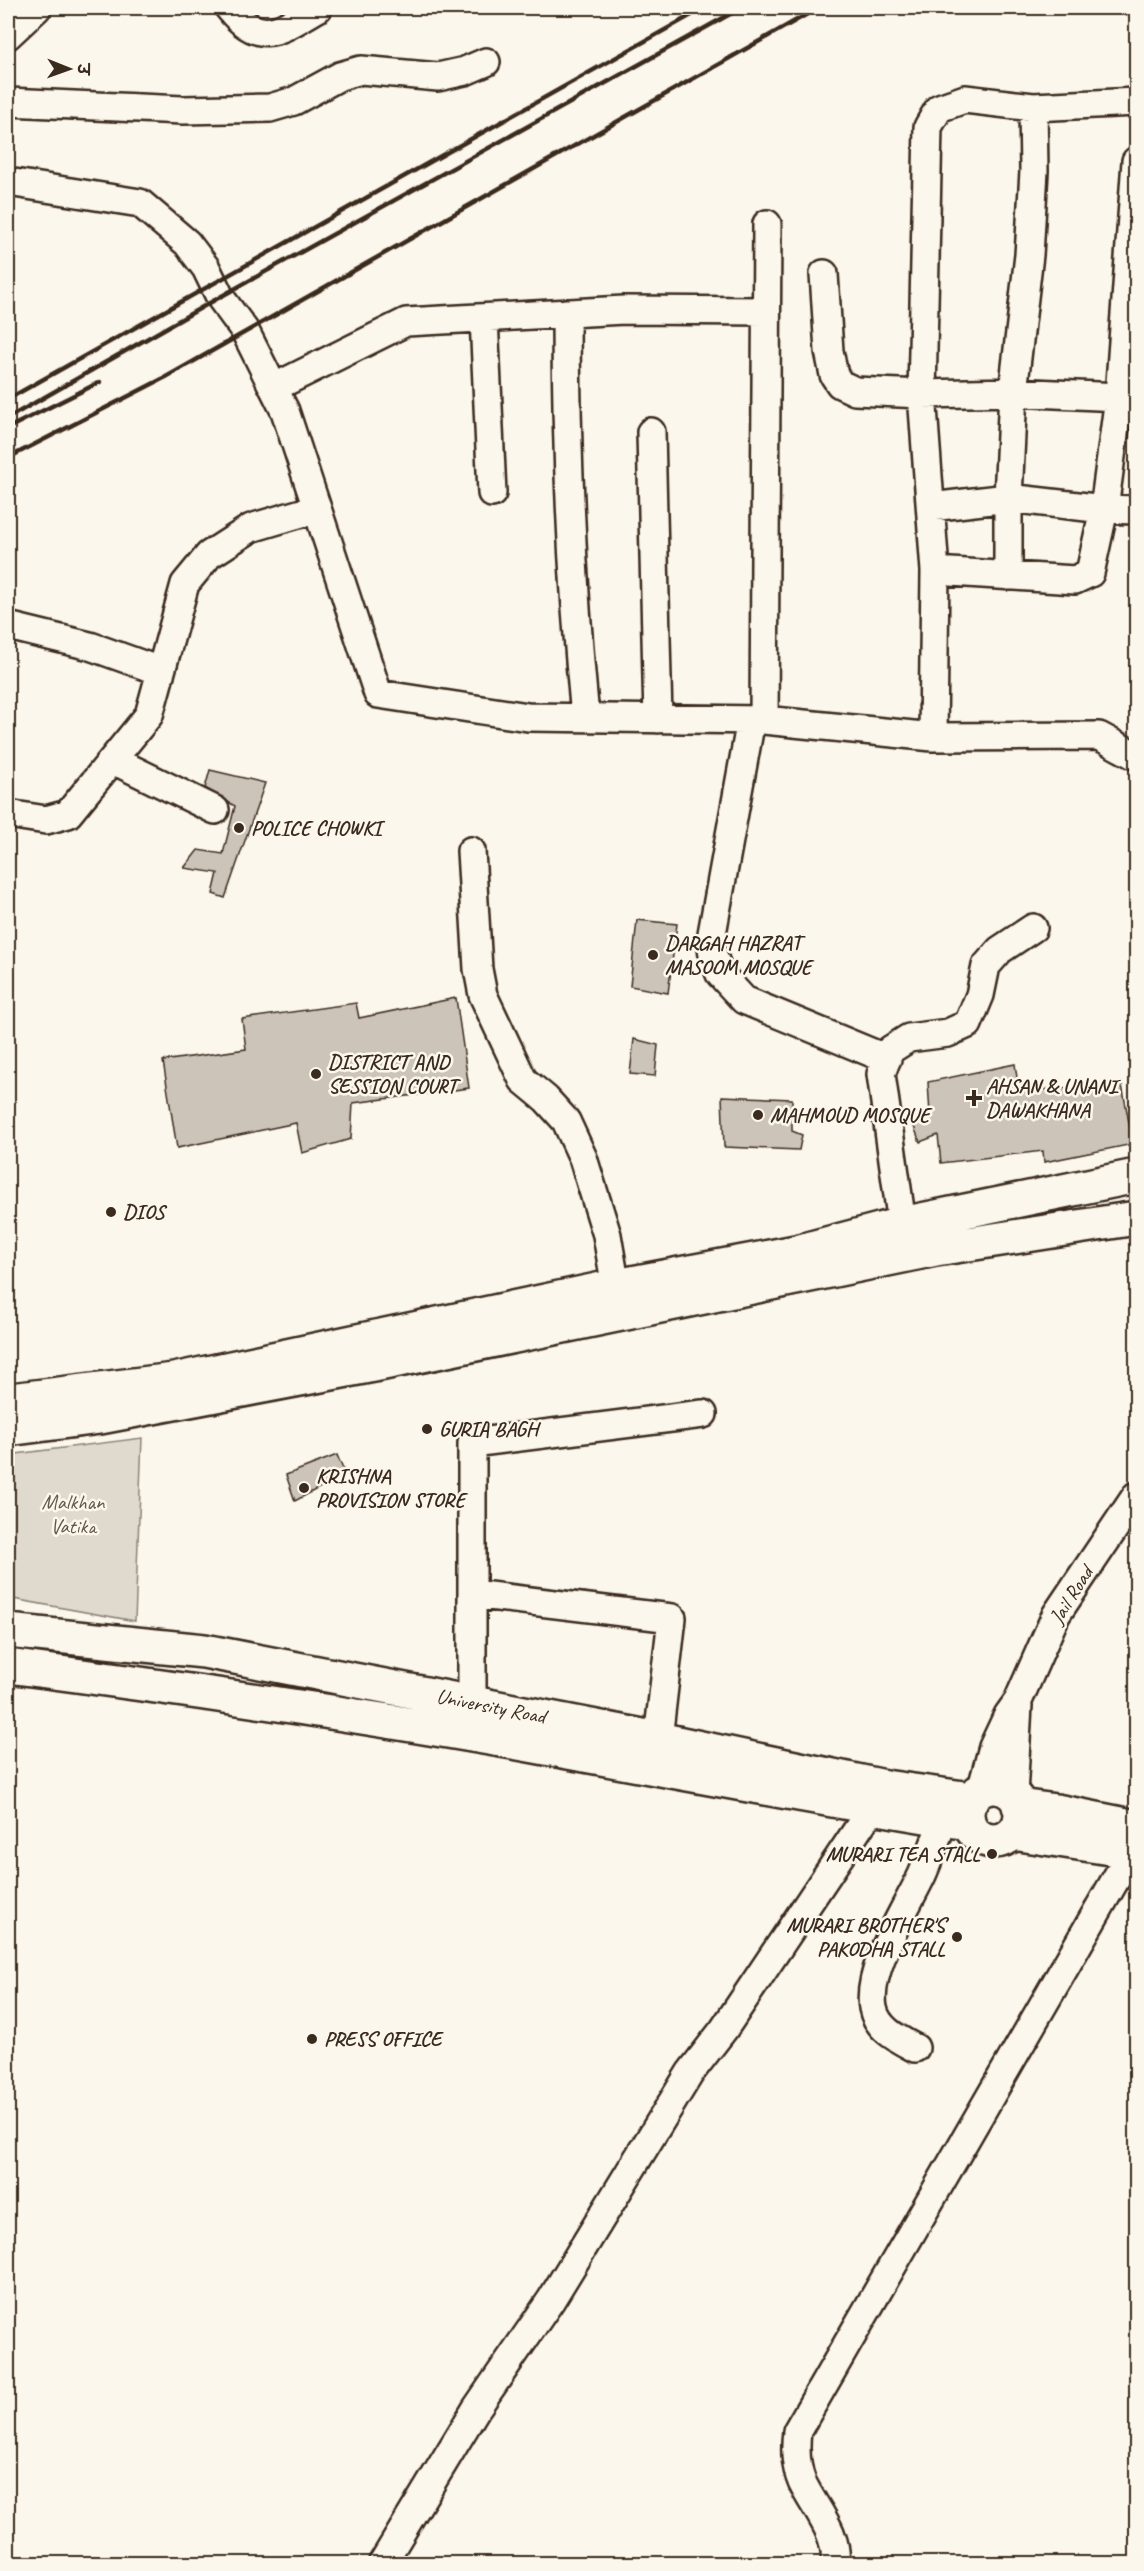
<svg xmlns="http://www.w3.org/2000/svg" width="1144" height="2571" font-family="Caveat,'Playpen Sans Deva',sans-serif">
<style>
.green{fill:#dfd9ce;stroke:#8d8276;stroke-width:1.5}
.building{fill:#ccc4b9;stroke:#3b2a1e;stroke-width:1.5}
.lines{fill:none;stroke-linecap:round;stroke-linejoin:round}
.minor-casing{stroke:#3b2a1e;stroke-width:32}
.major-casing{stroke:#3b2a1e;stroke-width:38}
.minor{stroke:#fbf7ec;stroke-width:27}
.major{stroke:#fbf7ec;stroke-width:33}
.rail{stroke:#3b2a1e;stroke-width:4.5}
.poi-dot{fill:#3b2a1e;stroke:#fbf7ec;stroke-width:2}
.labels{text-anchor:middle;stroke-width:5;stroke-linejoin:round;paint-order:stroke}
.poi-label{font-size:21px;font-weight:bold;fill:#3b2a1e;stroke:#fbf7ec;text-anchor:start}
.park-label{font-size:21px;fill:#64564a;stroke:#fbf7ec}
.street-label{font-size:21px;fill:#3b2a1e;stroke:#fbf7ec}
</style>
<rect width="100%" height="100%" fill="#fbf7ec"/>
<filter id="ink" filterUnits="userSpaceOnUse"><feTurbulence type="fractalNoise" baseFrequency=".0167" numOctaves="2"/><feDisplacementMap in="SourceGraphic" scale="12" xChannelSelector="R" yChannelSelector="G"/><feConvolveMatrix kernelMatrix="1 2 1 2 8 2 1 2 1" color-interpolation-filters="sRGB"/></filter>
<g filter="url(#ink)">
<!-- green -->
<path class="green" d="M142 1438 135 1621 8 1598V1455Z"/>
<!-- building -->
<path class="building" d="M210 770 265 783 225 898 213 894 218 873 184 868 198 850 223 854 235 806 205 788Z
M637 920 677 924 668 993 630 986Z
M456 998 469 1088 353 1103 351 1139 302 1153 296 1123 177 1148 163 1061 246 1049 242 1019 356 1003 359 1018Z
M634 1039 658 1045 655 1076 630 1074Z
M1015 1064 1019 1091 1122 1085 1133 1144 1044 1162 1043 1151 941 1163 938 1135 920 1142 911 1119 930 1114 928 1082Z
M722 1096 792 1099V1131L802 1135 799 1150 724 1147Z
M337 1455 345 1474 295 1501 286 1475Z"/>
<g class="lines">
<!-- minor casing -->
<g class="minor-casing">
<path id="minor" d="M229 8C261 49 282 28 318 8
M8 35 37 8
M8 102 183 110 270 108 294 101 340 76 361 70 438 77 465 71 486 62
M8 182 140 203 187 243 206 268 220 297 245 331 285 411 378 694 528 717 764 720 933 737 1099 736 1136 756
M824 274 829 351 834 375 840 384 855 391 922 394 1013 392 1119 397
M566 313C566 448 572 583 585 717
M484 318 492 493
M275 387 406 322 624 310 766 311
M651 432 658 719
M931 507 1008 498 1104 509 1136 510
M935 571 1075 580 1090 573 1104 509 1119 397 1136 161
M1008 576V498L1013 392 1029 255 1034 171 1033 107
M8 626 90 646 160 671
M751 720 711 939 713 956 720 974 744 1000 887 1059
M764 720 767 224
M933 737 935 571 922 394 928 127 939 108 965 99 1033 107 1136 102
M113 760 215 810
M8 814 46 820 68 814 149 715 185 584 209 555 251 528 315 509
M471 851 478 969 483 995 523 1080 546 1099 566 1121 583 1158 607 1235 619 1305
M902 1224 881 1074 890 1050 909 1038 948 1033 968 1024 980 995 986 966 1000 950 1033 928
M472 1594 672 1618 658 1739
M472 1722V1443L703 1414
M981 1791 993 1747 1008 1715 1018 1701 1056 1615 1136 1496
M1013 1795 1018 1705
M915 2048C898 2039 877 2029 873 2008 866 1969 905 1911 922 1875 930 1857 936 1838 944 1819
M382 2564 476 2409 551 2300 690 2073 724 2029 872 1808
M835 2564C839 2533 814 2508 802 2482 795 2465 795 2449 797 2431L1132 1851"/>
</g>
<!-- major casing -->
<g class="major-casing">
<path id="major" d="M8 1403 19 1399 174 1380 616 1286 796 1252 902 1224 1136 1176
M8 1429 100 1417 379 1364 936 1249 1136 1218
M8 1631 204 1651 658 1739 885 1787 971 1799
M8 1666C184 1689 360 1715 535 1746 679 1772 823 1800 968 1823
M967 1814a27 27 0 1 1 54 0a27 27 0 1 1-54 0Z
M1019 1806 1056 1811 1136 1827
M1013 1833 1136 1852"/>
</g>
<!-- minor -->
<use href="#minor" class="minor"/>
<!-- major -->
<use href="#major" class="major"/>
<!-- rail -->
<path class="rail" d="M8 399 704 8
M8 418 220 297 741 8
M8 428 100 382
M8 458 166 377 818 8"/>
</g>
</g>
<!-- markers -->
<g class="poi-dot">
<circle cx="239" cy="828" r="6"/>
<circle cx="653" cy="955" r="6"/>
<circle cx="316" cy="1074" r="6"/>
<path d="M971 1089h6v6h6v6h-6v6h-6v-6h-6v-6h6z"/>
<circle cx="758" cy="1115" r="6"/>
<circle cx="111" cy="1212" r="6"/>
<circle cx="427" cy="1429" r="6"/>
<circle cx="304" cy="1488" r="6"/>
<circle cx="992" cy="1854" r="6"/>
<circle cx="957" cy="1937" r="6"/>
<circle cx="312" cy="2039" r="6"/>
</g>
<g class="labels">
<!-- poi labels -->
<g class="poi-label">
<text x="251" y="835">POLICE CHOWKI</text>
<text x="665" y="950">DARGAH HAZRAT<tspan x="665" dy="24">MASOOM MOSQUE</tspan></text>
<text x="328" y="1069">DISTRICT AND<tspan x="328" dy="24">SESSION COURT</tspan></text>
<text x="986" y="1093">AHSAN &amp; UNANI<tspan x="986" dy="24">DAWAKHANA</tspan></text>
<text x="770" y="1122">MAHMOUD MOSQUE</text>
<text x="123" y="1219">DIOS</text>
<text x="439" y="1436">GURIA BAGH</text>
<text x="316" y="1483">KRISHNA<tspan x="316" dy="24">PROVISION STORE</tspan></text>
<text x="980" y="1861" text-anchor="end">MURARI TEA STALL</text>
<text x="945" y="1932" text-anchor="end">MURARI BROTHER'S<tspan x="945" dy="24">PAKODHA STALL</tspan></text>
<text x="324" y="2046">PRESS OFFICE</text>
</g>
<!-- park labels -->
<g class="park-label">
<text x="73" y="1509">Malkhan<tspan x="73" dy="24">Vatika</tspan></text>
</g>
<!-- street labels -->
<g class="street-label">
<text transform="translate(1071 1595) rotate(-58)" y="7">Jail Road</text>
<text transform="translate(491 1706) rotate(11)" y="7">University Road</text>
</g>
</g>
<!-- margin -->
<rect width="1144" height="2571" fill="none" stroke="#fbf7ec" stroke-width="30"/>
<rect x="15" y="15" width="1114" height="2541" fill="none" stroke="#3b2a1e" stroke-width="2" filter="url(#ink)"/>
<!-- north arrow -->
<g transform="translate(69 69) rotate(91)" stroke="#fbf7ec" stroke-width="4.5" paint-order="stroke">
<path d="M0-4.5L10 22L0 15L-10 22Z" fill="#3b2a1e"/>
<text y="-9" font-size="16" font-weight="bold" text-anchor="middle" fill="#3b2a1e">उ</text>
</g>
</svg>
